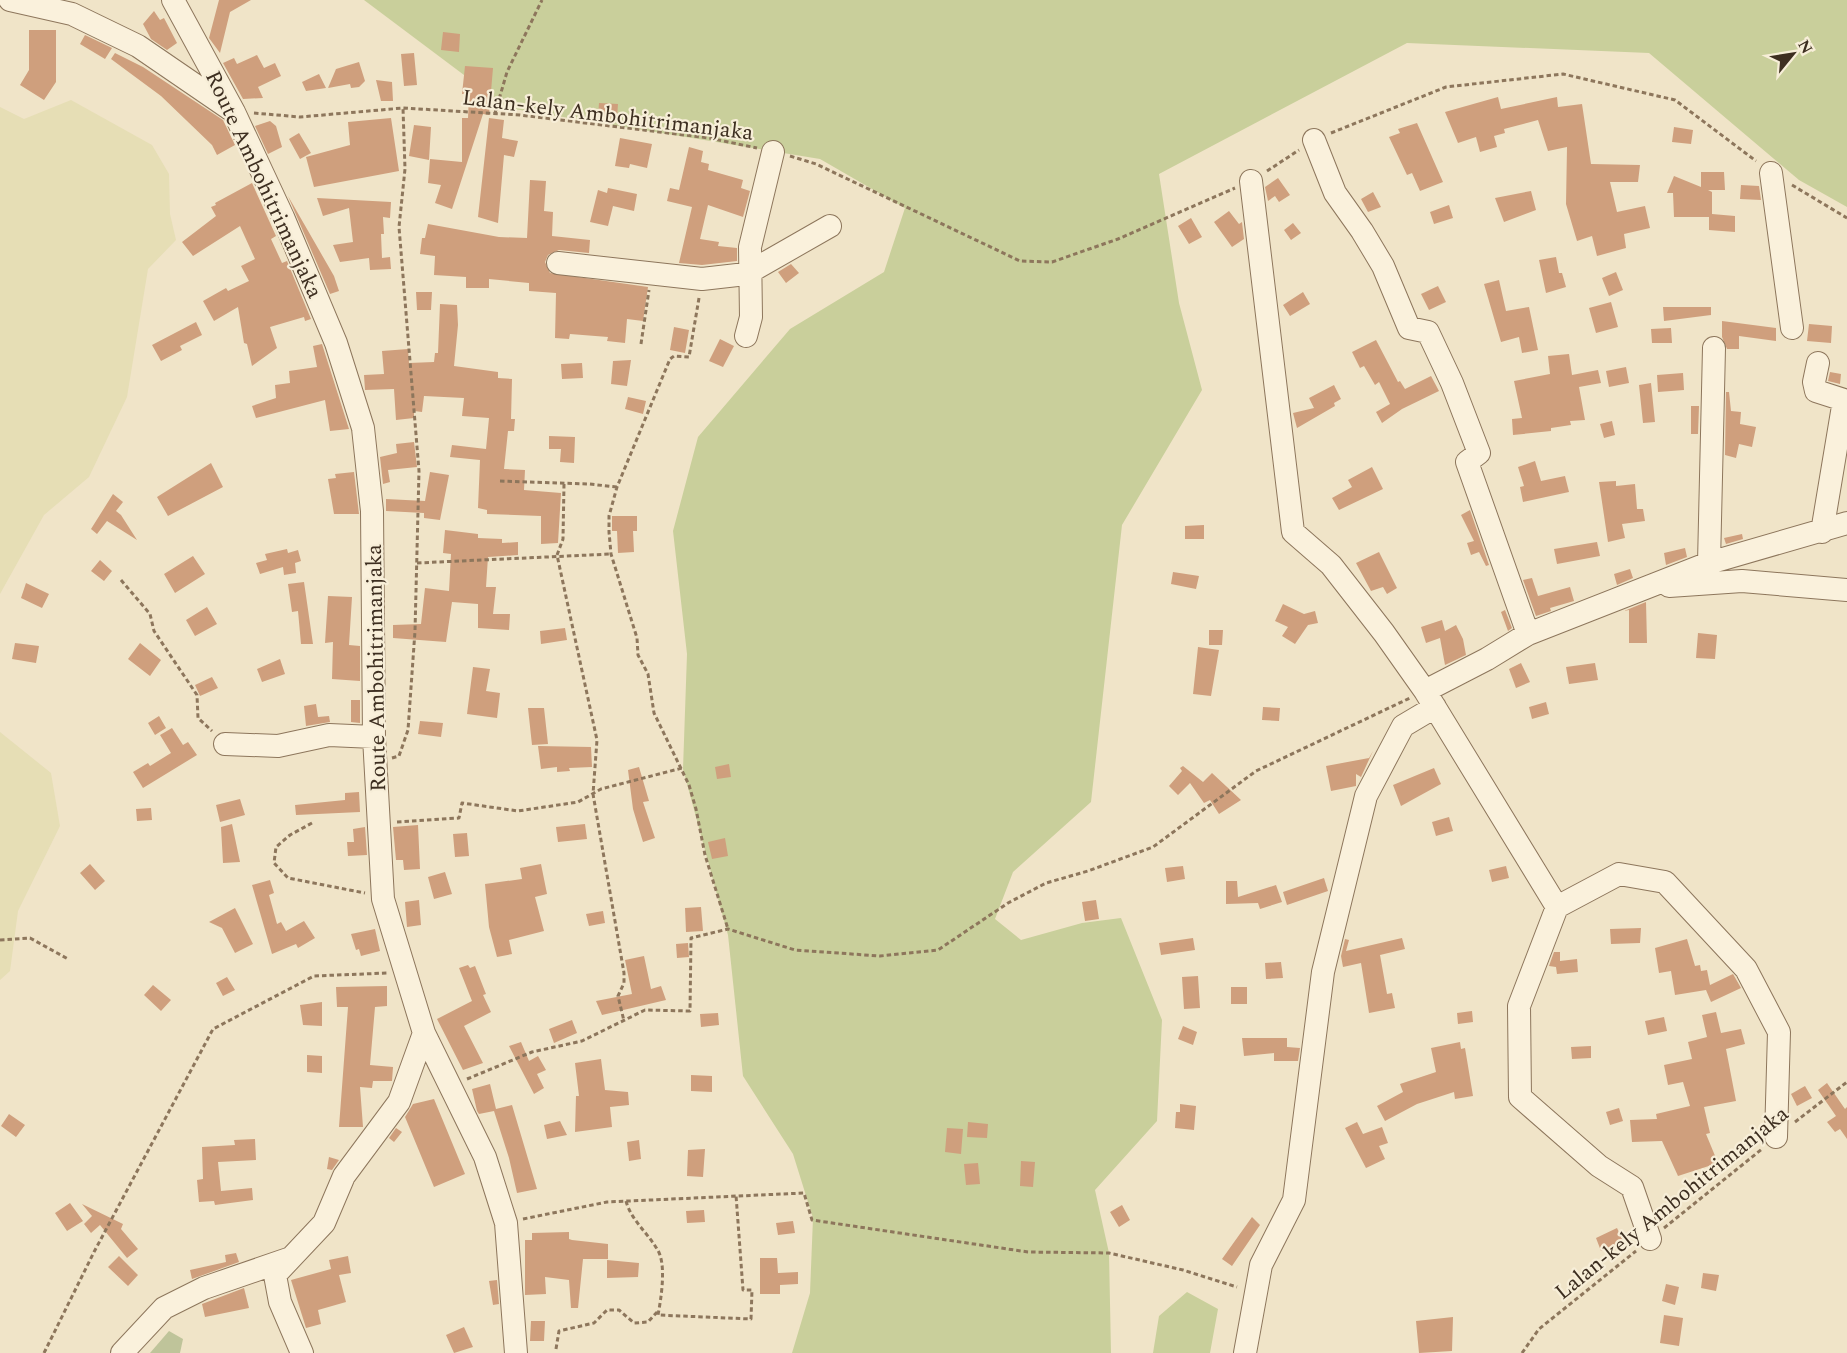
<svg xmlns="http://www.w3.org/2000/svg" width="1847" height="1353" font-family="Spectral,serif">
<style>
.farmland{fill:#e6deb5}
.green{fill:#c9cf9b}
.cemetery{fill:#bfc49a}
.building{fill:#cf9f7d}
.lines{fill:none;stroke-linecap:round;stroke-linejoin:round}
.minor-casing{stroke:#8d765c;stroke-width:24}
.path{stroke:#8d765c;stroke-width:3;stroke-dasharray:4.5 3;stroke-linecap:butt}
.minor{stroke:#faf1dc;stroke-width:22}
.labels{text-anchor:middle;stroke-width:4.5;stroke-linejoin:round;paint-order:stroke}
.street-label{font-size:22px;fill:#3d2e20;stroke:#f7eed8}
</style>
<rect width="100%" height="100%" fill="#f0e4c8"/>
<!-- farmland -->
<path class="farmland" d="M71 100 152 145 169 174 170 214 176 240 148 269 127 397 89 477 44 515 0 594V107L24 119Z
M0 732 51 773 60 826 18 911 10 971 0 980Z"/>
<!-- green -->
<path class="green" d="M364 0H1847V207L1799 180 1649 53 1407 43 1159 174 1179 303 1202 390 1122 525 1091 802 1013 872 995 919 1021 940 1082 923 1121 918 1162 1020 1157 1121 1095 1190 1109 1253 1111 1353H792L810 1293 813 1218 793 1154 743 1076 728 935 683 769 687 654 673 531 698 437 790 329 884 272 905 208 820 159 508 108Z
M1187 1292 1218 1309 1210 1353H1153L1159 1316Z"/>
<!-- cemetery -->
<path class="cemetery" d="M169 1331 183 1339 180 1353H150Z"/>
<!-- building -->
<path class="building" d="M219 0H251L230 12 220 53 209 38Z
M154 11 160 20 164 18 177 43 167 50 151 39 143 24Z
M29 30H56V82L44 100 20 85 29 70Z
M443 32 460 34 459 52 441 50Z
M85 35 112 48 105 59 80 44Z
M115 53 143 67 223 120 235 145 217 155 212 145 161 96 111 59Z
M414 53 417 85 404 86 401 54Z
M257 55 264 68 275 63 281 76 258 87 263 98 243 99 223 63 234 58 237 64Z
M359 62 365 81 359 87 351 88 350 84 328 88 336 69Z
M465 66 493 68 489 115 483 114 452 209 435 203 441 185 428 183 429 172 430 159 462 162V118H468L469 94H462Z
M319 74 326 88 306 91 302 82Z
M376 80 392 82 393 101H381Z
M1498 97 1501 109 1557 97 1558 107 1582 104 1591 164 1640 165 1638 182H1610L1617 212 1645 206 1650 228 1624 234 1626 248 1597 256 1592 236 1577 241 1566 204 1567 147 1548 151 1538 120 1504 129 1505 133 1494 136 1497 147 1480 152 1476 137 1458 143 1445 112Z
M599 103 618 104 617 118 598 117Z
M391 118 399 171 314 187 306 157 350 145 348 122Z
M489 118 504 120 502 138 518 141 514 157 504 155 498 223 478 217Z
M270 121 276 126 282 147 268 154 255 126Z
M1417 123 1443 182 1420 191 1412 173 1407 175 1389 137 1400 133 1398 129Z
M414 125 431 127 429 160 409 156Z
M1674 127 1693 130 1691 144 1672 142Z
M299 133 311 153 300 159 289 139Z
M620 138 652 144 647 168 630 164 629 168 615 166Z
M689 147 703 151 701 162 709 164 708 170 743 180 741 188 750 191 743 217 708 205 700 239 719 242 718 246 737 248V261L702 265 679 263 692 207 667 201 670 188 679 190Z
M1701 172H1724L1725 190H1708L1712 192V214L1735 216V232L1709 230V217H1674L1673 193H1667L1674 176 1701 187Z
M1278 178 1290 195 1279 202 1275 196 1268 201 1265 187Z
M530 180 546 181 544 211 553 212 552 236 590 240 589 253 559 250 548 255 545 262 550 273 648 287 643 321 627 319 625 343 607 341 608 337 570 334 569 339 555 338 556 293 529 291V283L489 279V288H466V277L434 275 435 256 420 254 422 238H425L428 224 499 237 527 238Z
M252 183 276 236 271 239 282 263 287 261 311 319 305 321 304 317 270 327 277 348 252 366 247 344 244 343 238 307 214 321 203 301 226 288 228 291 249 281 241 266 255 259 240 226 193 256 182 242 216 216 211 207 216 205 215 203Z
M1741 185 1759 186 1761 200 1740 199Z
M608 188 637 194 634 211 613 206 608 226 590 222 598 190 607 193Z
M1531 191 1536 210 1504 222 1495 198Z
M1373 192 1381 207 1368 212 1361 199Z
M288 196 334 276 339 291 330 294Z
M317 198 391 202 390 218 383 217 384 234H381L382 258 390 257 391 269 370 270 369 258 340 262 333 245 353 242 349 208 323 216Z
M1449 205 1453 218 1434 224 1430 212Z
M1229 211 1239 224 1242 222 1244 239 1232 247 1214 222Z
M1191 218 1202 237 1189 244 1178 226Z
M1293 223 1301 233 1291 240 1284 230Z
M1556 257 1559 273H1562L1566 287 1546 293 1539 260Z
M791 264 799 273 786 283 778 272Z
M1616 272 1623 290 1609 296 1602 278Z
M1499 280 1506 311 1529 307 1538 350 1522 353 1519 337 1501 342 1484 284Z
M1438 286 1446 302 1429 310 1421 294Z
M416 292H432L431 310H417Z
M1303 292 1310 304 1290 316 1283 305Z
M1611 302 1618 327 1596 333 1589 308Z
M440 304 457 305 458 325 454 366 498 372V378L512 379 511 419H515L514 431H508L504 469 525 470 524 490 561 493 558 543 541 544V516L487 514V510L478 508 480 460 450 457 452 445 486 449 489 418 462 416 464 398 424 396 422 412 414 411V418L396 420 394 389 365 390 364 375 384 374 382 351 408 349 409 363 434 362 435 353H438Z
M1663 307H1711V315L1664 321Z
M1722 321 1776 328V341L1739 336V349H1727L1722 337Z
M196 322 202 335 180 346 182 350 161 361 152 345Z
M1809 324 1832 326 1831 343 1807 341Z
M674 327 689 330 685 353 670 350Z
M1671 328 1672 343H1652L1651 329Z
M720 339 734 346 723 367 709 361Z
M1376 340 1398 382 1400 381 1405 389 1431 376 1439 391 1402 409 1382 423 1376 412 1390 404 1379 382 1375 385 1364 366 1360 368 1352 352Z
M322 344 349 429 330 431 325 400 256 418 252 406 276 398 275 385 290 383 289 371 317 367 313 346Z
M1569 354 1572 375 1598 370 1601 383 1579 387 1585 420 1570 421 1571 425 1551 428V431L1513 435 1512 419 1522 418 1514 381 1550 374 1548 356Z
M631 360 627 386 611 384 613 361Z
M582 363 583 378 562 379 561 364Z
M1626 367 1629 383 1609 387 1606 371Z
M1830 372 1841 374 1840 384 1828 381Z
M1683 373 1684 390 1658 392 1657 375Z
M1651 383 1655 422 1643 423 1639 385Z
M1334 385 1341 399 1334 403 1335 406 1297 428 1293 413 1314 408 1309 398Z
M1726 392H1729L1731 411 1741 412 1740 424 1756 427 1752 447 1739 444 1736 458 1725 455Z
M628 397 646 401 643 414 625 409Z
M1691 406H1699L1698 434H1691Z
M1612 421 1615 435 1604 438 1600 424Z
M549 436 575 437 574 463 560 462 561 449H549Z
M414 442 417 467 388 470 390 482 383 484 380 457 397 453 396 444Z
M1535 461 1541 481 1565 476 1569 492 1523 502 1520 487 1524 486 1518 467Z
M211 463 223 487 168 516 157 497Z
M1372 467 1383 489 1339 510 1332 498 1352 487 1348 480Z
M354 472 359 514H334L328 479 336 478 335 474Z
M430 472 449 475 440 520 424 518V513L386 511V499L425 501Z
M1616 481V486L1635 484 1637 509H1643L1645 521 1622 524 1625 538 1608 542 1599 482Z
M113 494 123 502 116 511 121 515 137 540 107 521 97 534 91 529Z
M1470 510 1489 565 1486 566 1479 552 1471 555 1467 543 1474 541 1461 515Z
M612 516H637V531H633L634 552 618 553 617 531H612Z
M1204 525V539H1185V526Z
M445 530 478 534V538L502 539V543L518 542V555L488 557 486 587H496L493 614H510L509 630 478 628V604L452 602 446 642 393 638V625L421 624 425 588 449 591 451 554 443 553Z
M1742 534 1743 539 1726 544 1724 538Z
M1597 542 1600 556 1557 564 1554 549Z
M1685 548 1687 557 1666 565 1664 553Z
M287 549 288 553 298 550 301 561 295 563 296 573 284 575 283 567 260 574 256 563 267 560 265 554Z
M1379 552 1397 588 1387 594 1383 587 1371 591 1356 563Z
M193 556 205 574 175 593 164 574Z
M100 560 112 571 104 581 91 571Z
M1630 569 1633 578 1617 585 1614 574Z
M1173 572 1199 576 1196 589 1171 584Z
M1532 578 1538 596 1570 587 1574 601 1550 608 1551 611 1536 616 1523 580Z
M304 582 313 644H301L298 611 292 612 288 584Z
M26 583 49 594 42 608 21 598Z
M328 596 352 597 349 645 360 646V681L332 679 333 642 325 643Z
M1646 602 1647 643H1629V610L1624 611Z
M1283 604 1304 614 1315 611 1318 623 1308 625 1295 644 1282 636 1288 627 1275 621Z
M207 607 217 624 195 636 186 620Z
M1505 610 1512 628 1508 631 1501 612Z
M1442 620 1445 631 1456 625 1463 639 1466 655 1445 665 1440 638 1426 643 1421 627Z
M565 628 567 640 541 644 540 631Z
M1209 630H1223L1222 645H1209Z
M1698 633 1717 635 1715 659 1696 658Z
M15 643 39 646 36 663 12 659Z
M140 643 161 660 150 676 128 659Z
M1198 647 1219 650 1211 696 1193 694Z
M280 659 285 674 262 682 257 669Z
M1521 663 1530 682 1516 688 1509 669Z
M1595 663 1598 680 1569 684 1566 667Z
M473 667 490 669 486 691 500 693 497 718 467 714Z
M212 677 218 688 200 696 195 685Z
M351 700H360V723L351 722Z
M1546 702 1549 714 1532 719 1529 707Z
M316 704 318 717 329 716 330 722 306 726 304 706Z
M1263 707 1280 708 1279 721 1262 720Z
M528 708H544L548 744 532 745Z
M159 716 166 728 155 735 148 723Z
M420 721 443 723 441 737 418 734Z
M172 728 183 745 188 742 197 755 143 788 133 772 148 763 150 766 171 753 160 735Z
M538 746 591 747 592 767 569 768 570 771 557 772V767L541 769Z
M1373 751 1361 777 1356 774V786L1331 791 1326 766 1369 758Z
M729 764 731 777 717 779 715 767Z
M1183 766 1203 782 1212 773 1241 800 1219 814 1210 800 1204 803 1190 783 1178 795 1169 786 1182 771 1180 768Z
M639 767 649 801 643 802 655 838 643 842 633 809 628 770Z
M1434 768 1441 784 1401 806 1393 785Z
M359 792 360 812 296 815 295 805 345 800V793Z
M240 799 245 815 220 822 216 805Z
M151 808 152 820 137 821 136 809Z
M1449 817 1453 831 1436 836 1432 822Z
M232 824 240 862 223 863 221 827Z
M585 824 587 839 558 842 556 827Z
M418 825 420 869 404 870 403 860H396L393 827Z
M365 827 367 855 348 856 347 842H354L353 829Z
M467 833 469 856 455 857 453 834Z
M725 838 728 856 712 859 708 842Z
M90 864 105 881 95 890 80 873Z
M541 864 547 894 535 897 544 931 509 940 512 954 497 957 489 927 485 884 522 879 520 868Z
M1183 866 1185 879 1167 882 1165 868Z
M1506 866 1509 878 1492 882 1489 870Z
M445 872 452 894 434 899 428 877Z
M1324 878 1328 891 1287 905 1283 892Z
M270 880 274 893 269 895 277 924 281 922 286 931 304 921 315 938 298 948 296 944 272 954 252 885Z
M1226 881H1237L1238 897 1276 885 1282 902 1260 909 1258 903 1226 904Z
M419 900 421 925 407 927 405 902Z
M1096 900 1099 919 1085 921 1082 902Z
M701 907 703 931 686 932 685 908Z
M235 908 253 944 235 953 222 928 209 922Z
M603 911 605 923 589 926 586 914Z
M1641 928 1640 943 1611 944 1610 929Z
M375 929 380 951 361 956 359 949 356 950 351 934Z
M1193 938 1195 950 1161 955 1159 943Z
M1402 938 1405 949 1380 955 1387 994 1392 993 1395 1008 1369 1013 1361 963 1343 967 1341 956 1345 939 1349 940 1346 951Z
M1687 939 1695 966 1700 965 1701 971 1707 970 1710 985 1733 974 1741 988 1711 1002 1706 990 1675 995 1671 971 1659 973 1655 948Z
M688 943 689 957 677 958 676 944Z
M1554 952H1560V961L1577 959 1578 972 1557 974 1556 967 1549 966Z
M644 956 651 989 661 986 666 1000 602 1015 596 1001 632 994 625 960Z
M1281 962 1283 978 1266 979 1265 963Z
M468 965 470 968 475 966 486 994 483 995 491 1012 464 1026 483 1063 463 1070 437 1019 472 1001 459 968Z
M1198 976 1200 1008 1184 1009 1182 977Z
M227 977 235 990 223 996 216 983Z
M153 985 171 1000 161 1011 144 995Z
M387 986V1006L375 1007 370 1065 393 1067 392 1081H373L372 1088 360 1087 363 1127H339L348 1007H337L336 987Z
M1231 987H1247V1004H1231Z
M322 1002V1026L303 1025 300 1005Z
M1472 1011 1473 1022 1458 1024 1457 1013Z
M1716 1012 1721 1033 1741 1029 1745 1044 1726 1049 1736 1101 1704 1107 1710 1133 1706 1134 1718 1163 1678 1176 1662 1141 1632 1142 1630 1120 1657 1119 1656 1114 1690 1106 1683 1082 1668 1085 1664 1065 1692 1059 1688 1042 1707 1037 1702 1015Z
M718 1013 719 1025 701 1027 700 1014Z
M1664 1017 1667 1031 1648 1035 1645 1021Z
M572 1020 577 1033 554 1043 549 1029Z
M1183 1026 1197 1032 1193 1045 1178 1039Z
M1242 1038H1287V1047L1300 1048 1298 1061H1274V1053L1244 1056Z
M521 1042 529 1061 538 1056 546 1070 537 1074 544 1088 534 1094 509 1046Z
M1460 1042 1461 1049 1465 1048 1473 1096 1455 1099 1454 1092 1417 1104 1385 1121 1377 1106 1403 1092 1400 1084 1436 1072 1431 1048Z
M1591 1046V1058L1572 1059 1571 1047Z
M307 1055 322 1056V1073L307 1072Z
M601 1059 605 1090 628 1092 629 1105 610 1107 612 1127 575 1132 576 1096H579L575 1063Z
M691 1075 712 1076V1092L691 1091Z
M1827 1083 1845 1109 1847 1107V1139L1840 1129 1835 1132 1827 1122 1836 1116 1818 1090Z
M490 1084 496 1109 512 1105 537 1189 517 1193 509 1158 494 1111 479 1114 477 1111 472 1089Z
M1805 1086 1812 1098 1797 1106 1791 1094Z
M434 1099 465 1174 434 1187 405 1117 413 1104Z
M1180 1104 1196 1106 1194 1130 1175 1128 1176 1112H1180Z
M1619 1108 1623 1121 1610 1125 1606 1112Z
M9 1114 25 1125 16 1137 1 1126Z
M560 1121 567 1135 547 1139 544 1125Z
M968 1122 988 1124 987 1138 967 1137Z
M1357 1122 1363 1134 1382 1127 1388 1143 1379 1146 1385 1159 1366 1168 1345 1128Z
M396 1128 402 1132 394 1142 389 1138Z
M947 1128 963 1129 961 1154 945 1152Z
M255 1139 256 1160 218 1162 221 1191 252 1188 253 1200 215 1205 214 1201 199 1202 197 1180 203 1179 202 1147 235 1145 234 1140Z
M639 1140 641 1159 629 1161 627 1142Z
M705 1149 703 1177 687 1176 688 1150Z
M329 1157 339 1160 332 1170 327 1169Z
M1021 1161 1035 1162 1033 1187 1020 1186Z
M978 1163 980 1184 966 1185 964 1164Z
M70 1203 83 1221 67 1231 55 1213Z
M82 1204 123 1224 121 1229 138 1249 127 1258 100 1225 91 1233 84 1224 92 1216Z
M1122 1205 1130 1220 1119 1227 1110 1212Z
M704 1210 705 1222 687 1223 686 1211Z
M1252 1217 1260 1225 1232 1266 1222 1259Z
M793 1221 795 1233 778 1235 776 1223Z
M1617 1228 1623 1241 1601 1251 1596 1238Z
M569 1232V1239L572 1240 608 1244V1259H583L578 1308H571L569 1280 545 1277 546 1294 525 1295V1240H532V1233Z
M236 1253 239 1262 192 1279 190 1270 226 1262 225 1255Z
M119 1256 138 1275 128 1286 108 1267Z
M348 1256 351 1273 339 1275 346 1302 318 1310 321 1324 306 1328 291 1280 331 1269 329 1260Z
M760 1258H777L778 1273 798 1272V1284L780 1285V1294H760Z
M607 1260 639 1263 638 1277 607 1278Z
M1703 1273 1719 1275 1716 1291 1701 1288Z
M497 1280 499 1304 493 1305 489 1281Z
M1666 1284 1679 1287 1675 1305 1662 1301Z
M244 1288 249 1308 205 1317 202 1304Z
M1664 1315 1683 1318 1679 1346 1660 1343Z
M1453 1317 1452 1351 1419 1353 1416 1321Z
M531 1321H545L544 1341H530Z
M464 1327 473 1347 454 1353 446 1335Z"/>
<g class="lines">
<!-- minor casing -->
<g class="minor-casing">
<path id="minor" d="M10 0 72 14 138 46 230 109
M173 0 234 112 283 217 336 343 363 428 372 511 374 737 383 899 424 1033 485 1157 506 1223 516 1353
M1314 140 1335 193 1362 231 1383 266 1409 328 1428 332 1452 383 1479 453 1467 462 1528 634
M1771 173 1792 328
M1251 181 1293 532 1331 565 1384 633 1425 691 1557 907 1619 874 1665 882 1746 969 1779 1032 1776 1137
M558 263 702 279 746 274 830 226
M746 336 751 317 750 247 773 152
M1818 363 1814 382 1816 391 1844 400 1822 532
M1709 563 1714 348
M1669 586 1742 581 1847 590
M1425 691 1487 659 1528 634 1709 563 1847 523
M225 744 278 746 329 735 374 737
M1557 907 1519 1006 1520 1097 1599 1166 1632 1187 1650 1239
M122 1353 164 1308 204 1288 288 1259
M302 1353 280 1302 275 1275 324 1223 344 1176 399 1102 424 1033
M1245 1353 1261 1265 1294 1200 1323 972 1366 796 1403 726 1435 707"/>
</g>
<!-- path -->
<path class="path" d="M254 113 300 117 403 108 520 115 709 138 757 148
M495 113 507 72 542 0
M1331 133 1446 87 1563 74 1675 100 1756 161
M790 156 816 164 1020 261 1052 262 1118 239 1235 188
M1267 171 1299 150
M1792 185 1847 218
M699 298 689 357 674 356 670 359 617 487 609 516V532L611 554 637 638 638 655 648 674 654 713 689 785 696 809 705 855 728 929
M641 344 649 290
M500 481 589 484 617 487
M564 484 563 539 557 555 597 740 593 794 624 973V983L618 996 624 1021
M417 563 611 554
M121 580 150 614 154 631 197 695 198 718 212 731
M392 758 399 756 408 730 415 631 419 471 399 227 405 169 403 108
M397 822 459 818 462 803 518 811 578 802 601 789 682 768
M312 823 290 835 276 847 274 863 288 878 365 893
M0 940 30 938 68 959
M467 1079 532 1052 582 1041 645 1010 690 1011 691 938 728 929 795 950 880 956 938 950 1008 903 1046 883 1088 871 1153 847 1256 771 1410 698
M1795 1122 1847 1082
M626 1201C631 1220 647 1232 657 1249 667 1263 661 1299 658 1315L751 1319 752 1290H743L736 1195
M523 1219 607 1202 804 1193 812 1220 1028 1252 1109 1253 1183 1270 1237 1287
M1664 1228 1762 1149
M556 1349 559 1331 594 1323 607 1310H619L634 1323 648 1322 658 1311
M44 1353 94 1252 213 1029 314 976 387 973
M1522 1353 1539 1329 1636 1251"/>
<!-- minor -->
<use href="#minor" class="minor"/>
</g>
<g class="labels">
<!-- street labels -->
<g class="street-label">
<text transform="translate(608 114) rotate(7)" y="8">Lalan-kely Ambohitrimanjaka</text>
<text transform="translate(265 184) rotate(65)" y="8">Route Ambohitrimanjaka</text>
<text transform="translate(375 668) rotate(-91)" y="8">Route Ambohitrimanjaka</text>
<text transform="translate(1671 1202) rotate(-39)" y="8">Lalan-kely Ambohitrimanjaka</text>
</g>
</g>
<!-- north arrow -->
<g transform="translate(1793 54) rotate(60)" stroke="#f7eed8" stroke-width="4.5" paint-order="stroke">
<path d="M0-4.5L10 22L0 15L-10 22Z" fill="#3d2e20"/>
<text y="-9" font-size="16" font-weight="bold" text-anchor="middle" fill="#3d2e20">N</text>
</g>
</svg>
